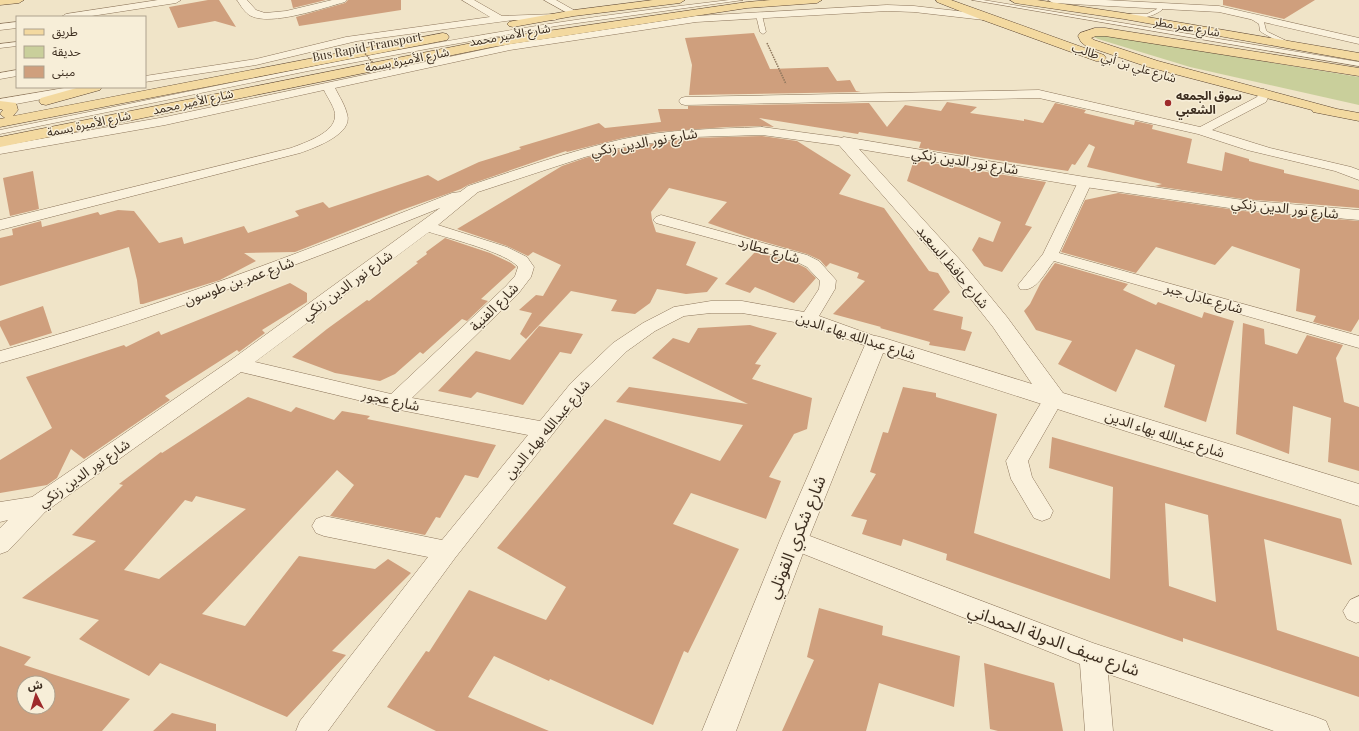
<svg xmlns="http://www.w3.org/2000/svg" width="1359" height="731" font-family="'Playfair Display','Noto Sans Arabic',serif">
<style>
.green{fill:#c9cf9b}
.building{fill:#cf9f7d;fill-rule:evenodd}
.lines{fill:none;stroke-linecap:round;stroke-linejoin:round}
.service-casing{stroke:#8d765c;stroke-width:1}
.minor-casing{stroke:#8d765c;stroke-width:1}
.tertiary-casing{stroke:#8d765c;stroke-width:1}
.primary-casing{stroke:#5b4430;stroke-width:1}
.path{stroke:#8d765c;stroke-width:1.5;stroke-dasharray:1.5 1;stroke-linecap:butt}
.service{fill:#faf1dc;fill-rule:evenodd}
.minor{fill:#faf1dc;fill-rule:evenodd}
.tertiary{fill:#faf1dc;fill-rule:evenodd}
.primary{fill:#f3d9a0;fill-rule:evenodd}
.path-bridge{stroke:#8d765c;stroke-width:1.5;stroke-dasharray:1.5 1;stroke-linecap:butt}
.poi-dot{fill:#9e2a2b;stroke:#f7eed8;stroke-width:1.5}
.labels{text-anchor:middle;stroke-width:3;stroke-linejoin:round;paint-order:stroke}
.far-street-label{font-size:12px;fill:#3d2e20;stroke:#f7eed8}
.far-poi-label{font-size:12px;font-weight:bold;fill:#3d2e20;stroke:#f7eed8;text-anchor:start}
.street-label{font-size:14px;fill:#3d2e20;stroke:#f7eed8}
.near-street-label{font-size:17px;fill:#3d2e20;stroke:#f7eed8}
</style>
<rect width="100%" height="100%" fill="#f0e4c8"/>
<!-- green -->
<path class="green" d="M1096 35H1102L1359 77V105L1190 67 1098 39 1094 37Z"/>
<!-- building -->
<path class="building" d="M208 0H219L236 27 215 21 178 28 169 7Z
M291 0H326L293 8Z
M348 0H401V10L299 26 296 17 345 3Z
M1223 0H1315L1284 19 1223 5Z
M754 33 770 69 828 67 837 81 850 80 856 91 861 92 689 95 692 65 685 38Z
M947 102 977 107 970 113 1024 121V119L1043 123 1055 103 1086 110 1084 113 1134 125 1135 121 1153 125 1152 129 1192 139 1187 163 1222 171 1225 152 1249 159V161L1284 170V173L1359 190V208L1243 199 1155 186 1162 184 1087 167 1095 147 1089 144 1075 165 1072 164 1068 171 919 148 921 142 859 132 858 134 759 118 774 127 762 126 727 127 657 132 623 138 567 152 566 151 468 185 461 189 399 211 295 252 244 253 256 261 220 280 143 304H140L137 280 129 247 0 286V238L13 235 12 229 41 221 42 227 98 212 100 215 118 210 134 211 159 243 182 237 184 244 244 226 248 233 299 216 295 211 323 202 329 208 428 175 438 181 479 162 521 149 519 147 599 123 605 128 661 122 658 109H688V106L869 103 887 127 905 105 941 111Z
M762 136 797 141 851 175 839 194 884 208 929 271 938 273 950 292 933 310 963 317 961 329 972 332 965 351 929 345 930 342 880 328 881 327 833 314 865 281 857 278 859 273 830 263 826 267 820 260 807 254 754 239 708 223 727 202 669 188 651 212 652 220 656 232 696 242 686 265 718 278 707 292 686 294 657 289 650 303 635 314 611 311 617 300 571 291 526 339 520 334 532 313 519 310 536 295 543 296 561 265 533 252 528 256 507 246 457 229 562 166 585 158 624 148 693 138Z
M914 160 1046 182 1025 225 1032 227 1002 272 984 266 972 250 979 237 993 242 1001 222 907 181Z
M33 171 39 209 10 216 3 178Z
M1118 193 1243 211 1359 221V319L1351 332 1313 322 1316 316 1296 311 1300 269 1232 246 1215 265 1156 247 1136 273 1061 252 1085 200Z
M445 238 490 253 511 263 516 267 481 299 488 301 467 321 462 319 423 354 420 352 395 374 380 381 335 373 292 357 327 329 367 300 369 301 418 263 416 262 427 254 426 252Z
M755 252 794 262 806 268 816 278 794 303 755 287 750 293 725 284Z
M1055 263 1128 284 1123 290 1156 305 1158 302 1202 318 1204 312 1234 321 1206 422 1164 407 1175 365 1136 349 1116 392 1058 364 1072 341 1036 330 1024 311 1030 304 1041 282Z
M290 283 307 293V302L262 330 265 333 239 352 237 350 165 396 170 400 84 459 71 449 57 478 47 485 0 493V460L52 428 26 377 124 345 126 347 159 331 161 335Z
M43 306 52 333 10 346 0 326V321Z
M1243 323 1264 329 1265 344 1297 354 1307 335 1343 345 1336 358 1344 402 1359 407V471L1328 462 1331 418 1293 406 1289 454 1236 434Z
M750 325 777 333 755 364 761 365 752 379 812 398 807 429 794 434 769 477 781 481 766 519 691 493 673 524 739 549 688 653 684 651 653 725 550 679 549 681 494 656 468 697 549 731H436L387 707 426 651 429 652 469 590 546 620 566 587 497 548 605 419 720 461 743 425 616 402 629 387 748 404 652 358 673 338 689 343 698 328Z
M539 326 583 334 571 354 560 352 523 405 477 392 471 398 438 391 476 351 510 360Z
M903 387 936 393V397L997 414 974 533 1110 579 1113 487 1049 468 1052 437 1341 519 1352 565 1264 539 1277 630 1359 657V697L1183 638V642L946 560 947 554 903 539 901 546 862 534 867 520 851 516 876 474 870 472 883 432 888 433ZM1165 503 1208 515 1216 602 1169 586Z
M248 397 291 412 296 407 334 420 342 411 370 416 367 419 496 445 478 478 465 475 440 518 436 517 425 535 330 516 354 485 337 470 202 614 245 626 299 556 375 569 388 559 411 573 332 651 346 655 287 717 160 663 149 676 79 639 99 620 22 598 96 541 72 535 123 485 119 484 161 452 162 453ZM196 496 246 509 159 579 124 570 185 500 192 502Z
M819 608 883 626 882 635 960 656 954 707 879 683 866 731H782L814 660 807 657Z
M0 646 31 657 24 665 130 699 102 731H0ZM24 683H48V707H24Z
M984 663 1054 683 1063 731H998L990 729Z
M172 713 216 724V731H153Z"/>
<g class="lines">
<!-- service casing -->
<g class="service-casing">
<path id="service" d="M729 0H743L556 26 432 48 308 71 0 134V130C185 93 369 52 555 23 613 14 671 7 729 0Z
M972 0H983L1359 62V66Z
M1158 4 1162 5V10C1153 17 1135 21 1125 16L1128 14H1147L1157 9Z
M759 13 762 15 766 32 763 34 760 32 756 15Z
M1251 17H1255L1264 22 1266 30 1268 32 1291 43C1286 46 1265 35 1260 31L1259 24 1251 19Z
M17 42V46L0 48V44Z"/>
</g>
<!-- minor casing -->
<g class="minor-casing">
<path id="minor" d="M158 0H181L176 3 85 17H61L66 14Z
M237 0H247L256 10 265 13 286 11 332 0H347L345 2C323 8 272 26 251 16 245 13 241 6 237 0Z
M462 0H474L502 16 555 14 560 17 555 20H513L357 41 256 65 145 82V76L256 59 346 37 490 17Z
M544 0H556L579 13 577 15H571Z
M1048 0H1105L1219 6 1359 38V44L1219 12 1053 3Z
M887 5 914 6 984 14 989 17 984 20 914 12 887 11 696 22 510 50 335 88C339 96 345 105 347 114 354 134 314 148 300 153L0 230V220L291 148C304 143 335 133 335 116 336 109 327 97 324 90L165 125 0 154V146L165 117 510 44 696 16Z
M17 22V28L0 30V24Z
M17 70V76L0 79V73Z
M70 87H96L94 89 90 90 0 107V99Z
M1264 89 1268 91 1270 93 1266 102 1212 130 1270 148 1351 167 1359 170V180L1335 171 1247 150 1198 134 1039 98 685 105 681 104 679 101 681 98 685 97 1039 90 1200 127 1257 97 1260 91Z
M762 127 844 138 849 139 851 142 849 145 844 146 762 135 693 137 624 147 585 157 478 192 438 225 507 247 527 257 534 267 531 277 518 294 412 398 540 421 571 383 613 343 643 323 674 307 711 301H742L804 312 819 289 820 281 807 267 795 261 656 223 653 220 656 217 661 215 807 255 819 261 836 280 835 289 819 316 883 339 885 343 883 347 876 349 869 347 806 324 742 313H711L684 316 655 331 627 351 585 393 455 558 328 731H296L300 721 428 557 324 536 316 533 312 526 316 519 324 516 442 540 528 435 395 409 241 372 45 512 8 551 0 554V528L8 520 0 522V502L32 497 231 360 440 208C296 266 150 321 0 363V351C154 309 303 252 452 193L460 192 468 186C519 169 570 151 623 139 668 129 715 129 762 127ZM429 232C448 238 508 253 518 267L515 276 506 286 391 394 255 362Z
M1085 178 1090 179 1092 182 1059 253 1359 336V348L1054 261C1045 272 1036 293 1020 289L1018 285 1043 254 1078 182 1080 179Z
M1054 391 1061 393 1064 398 1028 461 1032 477 1053 511 1050 518 1042 521 1034 518 1011 479 1006 461 1047 393Z
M794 530 1093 643 1316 717 1326 721 1330 731H1274L1108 674 1113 731H1085L1080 664 786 547 782 540 786 533Z
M1359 596V622L1356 623 1347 619 1343 611 1350 600Z"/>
</g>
<!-- tertiary casing -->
<g class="tertiary-casing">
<path id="tertiary" d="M844 137 1085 177 1243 200 1359 210V220L1243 210 1085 187 859 149 961 261 1007 317 1063 393 1359 484V506L883 353 808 540 736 731H702L780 540 868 338 876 336 884 338 1032 384 993 327 947 269 839 145 836 142 839 139Z"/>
</g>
<!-- primary casing -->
<g class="primary-casing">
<path id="primary" d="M0 0H24L19 3 0 5Z
M653 0H685L680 3 574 16 513 27 509 26 507 24 509 22 513 21 574 10Z
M771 0H822L817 3 747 8 492 47 0 147V137L492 39 747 2Z
M936 0H951L1104 55 1106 58 1104 61H1096L980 19 937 2Z
M1010 0H1037L1124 13 1359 53V61L1124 19 1015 3Z
M1095 28H1105L1359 68V76L1105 36H1096L1091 38 1094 40 1158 61 1337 109 1359 113V121L1313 112 1312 110 1148 67 1086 46 1081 42 1078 36 1080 33Z
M443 33 447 34 449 37 447 40 0 127V119L5 118 0 114 3 110 0 109V101L16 103 18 110 13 116Z
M80 87H102L100 90 46 105 41 104 39 101 41 98Z"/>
</g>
<!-- path -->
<path class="path" d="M767 43 786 84"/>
<!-- service -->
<use href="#service" class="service"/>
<!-- minor -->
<use href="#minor" class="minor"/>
<!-- tertiary -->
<use href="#tertiary" class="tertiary"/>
<!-- primary -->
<use href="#primary" class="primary"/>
<!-- path-bridge -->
<path class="path-bridge" d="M357 44 373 63"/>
</g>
<!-- markers -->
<circle class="poi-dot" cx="1168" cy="103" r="4"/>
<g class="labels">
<!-- far-street labels -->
<g class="far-street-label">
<text transform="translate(1187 27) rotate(10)" y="4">شارع عمر مطر</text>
<text transform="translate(510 35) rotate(-10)" y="4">شارع الأمير محمد</text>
<text transform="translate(367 47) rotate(-11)" y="4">Bus Rapid Transport</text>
<text transform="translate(407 60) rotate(-11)" y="4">شارع الأميرة بسمة</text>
<text transform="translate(1124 63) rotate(17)" y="4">شارع علي بن أبي طالب</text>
<text transform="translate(193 102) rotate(-12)" y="4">شارع الأمير محمد</text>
<text transform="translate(89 124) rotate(-12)" y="4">شارع الأميرة بسمة</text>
</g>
<!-- far-poi labels -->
<g class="far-poi-label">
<text x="1176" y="100">سوق الجمعه<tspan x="1176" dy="14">الشعبي</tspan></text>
</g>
<!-- street labels -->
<g class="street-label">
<text transform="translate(644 142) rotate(-10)" y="5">شارع نور الدين زنكي</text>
<text transform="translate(965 161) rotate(9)" y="5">شارع نور الدين زنكي</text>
<text transform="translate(1285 208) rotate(6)" y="5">شارع نور الدين زنكي</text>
<text transform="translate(769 250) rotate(16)" y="5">شارع عطارد</text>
<text transform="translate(953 267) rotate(50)" y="5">شارع حافظ السعيد</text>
<text transform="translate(239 281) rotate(-20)" y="5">شارع عمر بن طوسون</text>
<text transform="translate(347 285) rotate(-36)" y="5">شارع نور الدين زنكي</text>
<text transform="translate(1204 298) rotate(16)" y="5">شارع عادل جبر</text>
<text transform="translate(494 307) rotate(-45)" y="5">شارع الفنية</text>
<text transform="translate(856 336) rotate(18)" y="5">شارع عبدالله بهاء الدين</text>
<text transform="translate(391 400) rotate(12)" y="5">شارع عجور</text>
<text transform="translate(547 429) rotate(-50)" y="5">شارع عبدالله بهاء الدين</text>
<text transform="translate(1165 434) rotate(18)" y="5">شارع عبدالله بهاء الدين</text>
<text transform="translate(84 473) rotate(-35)" y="5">شارع نور الدين زنكي</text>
</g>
<!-- near-street labels -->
<g class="near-street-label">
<text transform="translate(796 537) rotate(-68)" y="6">شارع شكري القوتلي</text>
<text transform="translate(1054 640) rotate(20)" y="6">شارع سيف الدولة الحمداني</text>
</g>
</g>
<!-- legend -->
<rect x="16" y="16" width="130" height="72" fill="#f7eed8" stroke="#ada18e"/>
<rect x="24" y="29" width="20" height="6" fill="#f3d9a0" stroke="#ada18e"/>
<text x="52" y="36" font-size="12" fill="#3d2e20">طريق</text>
<rect x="24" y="46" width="20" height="12" fill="#c9cf9b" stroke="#ada18e"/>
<text x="52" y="56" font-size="12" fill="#3d2e20">حديقة</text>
<rect x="24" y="66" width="20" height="12" fill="#cf9f7d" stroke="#ada18e"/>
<text x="52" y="76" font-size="12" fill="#3d2e20">مبنى</text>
<!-- north arrow -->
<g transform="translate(36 695) rotate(355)"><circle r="19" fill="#f7eed8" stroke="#ada18e"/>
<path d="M0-3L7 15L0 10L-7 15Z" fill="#9e2a2b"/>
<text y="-6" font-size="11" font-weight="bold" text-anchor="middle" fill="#3d2e20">ش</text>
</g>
</svg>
